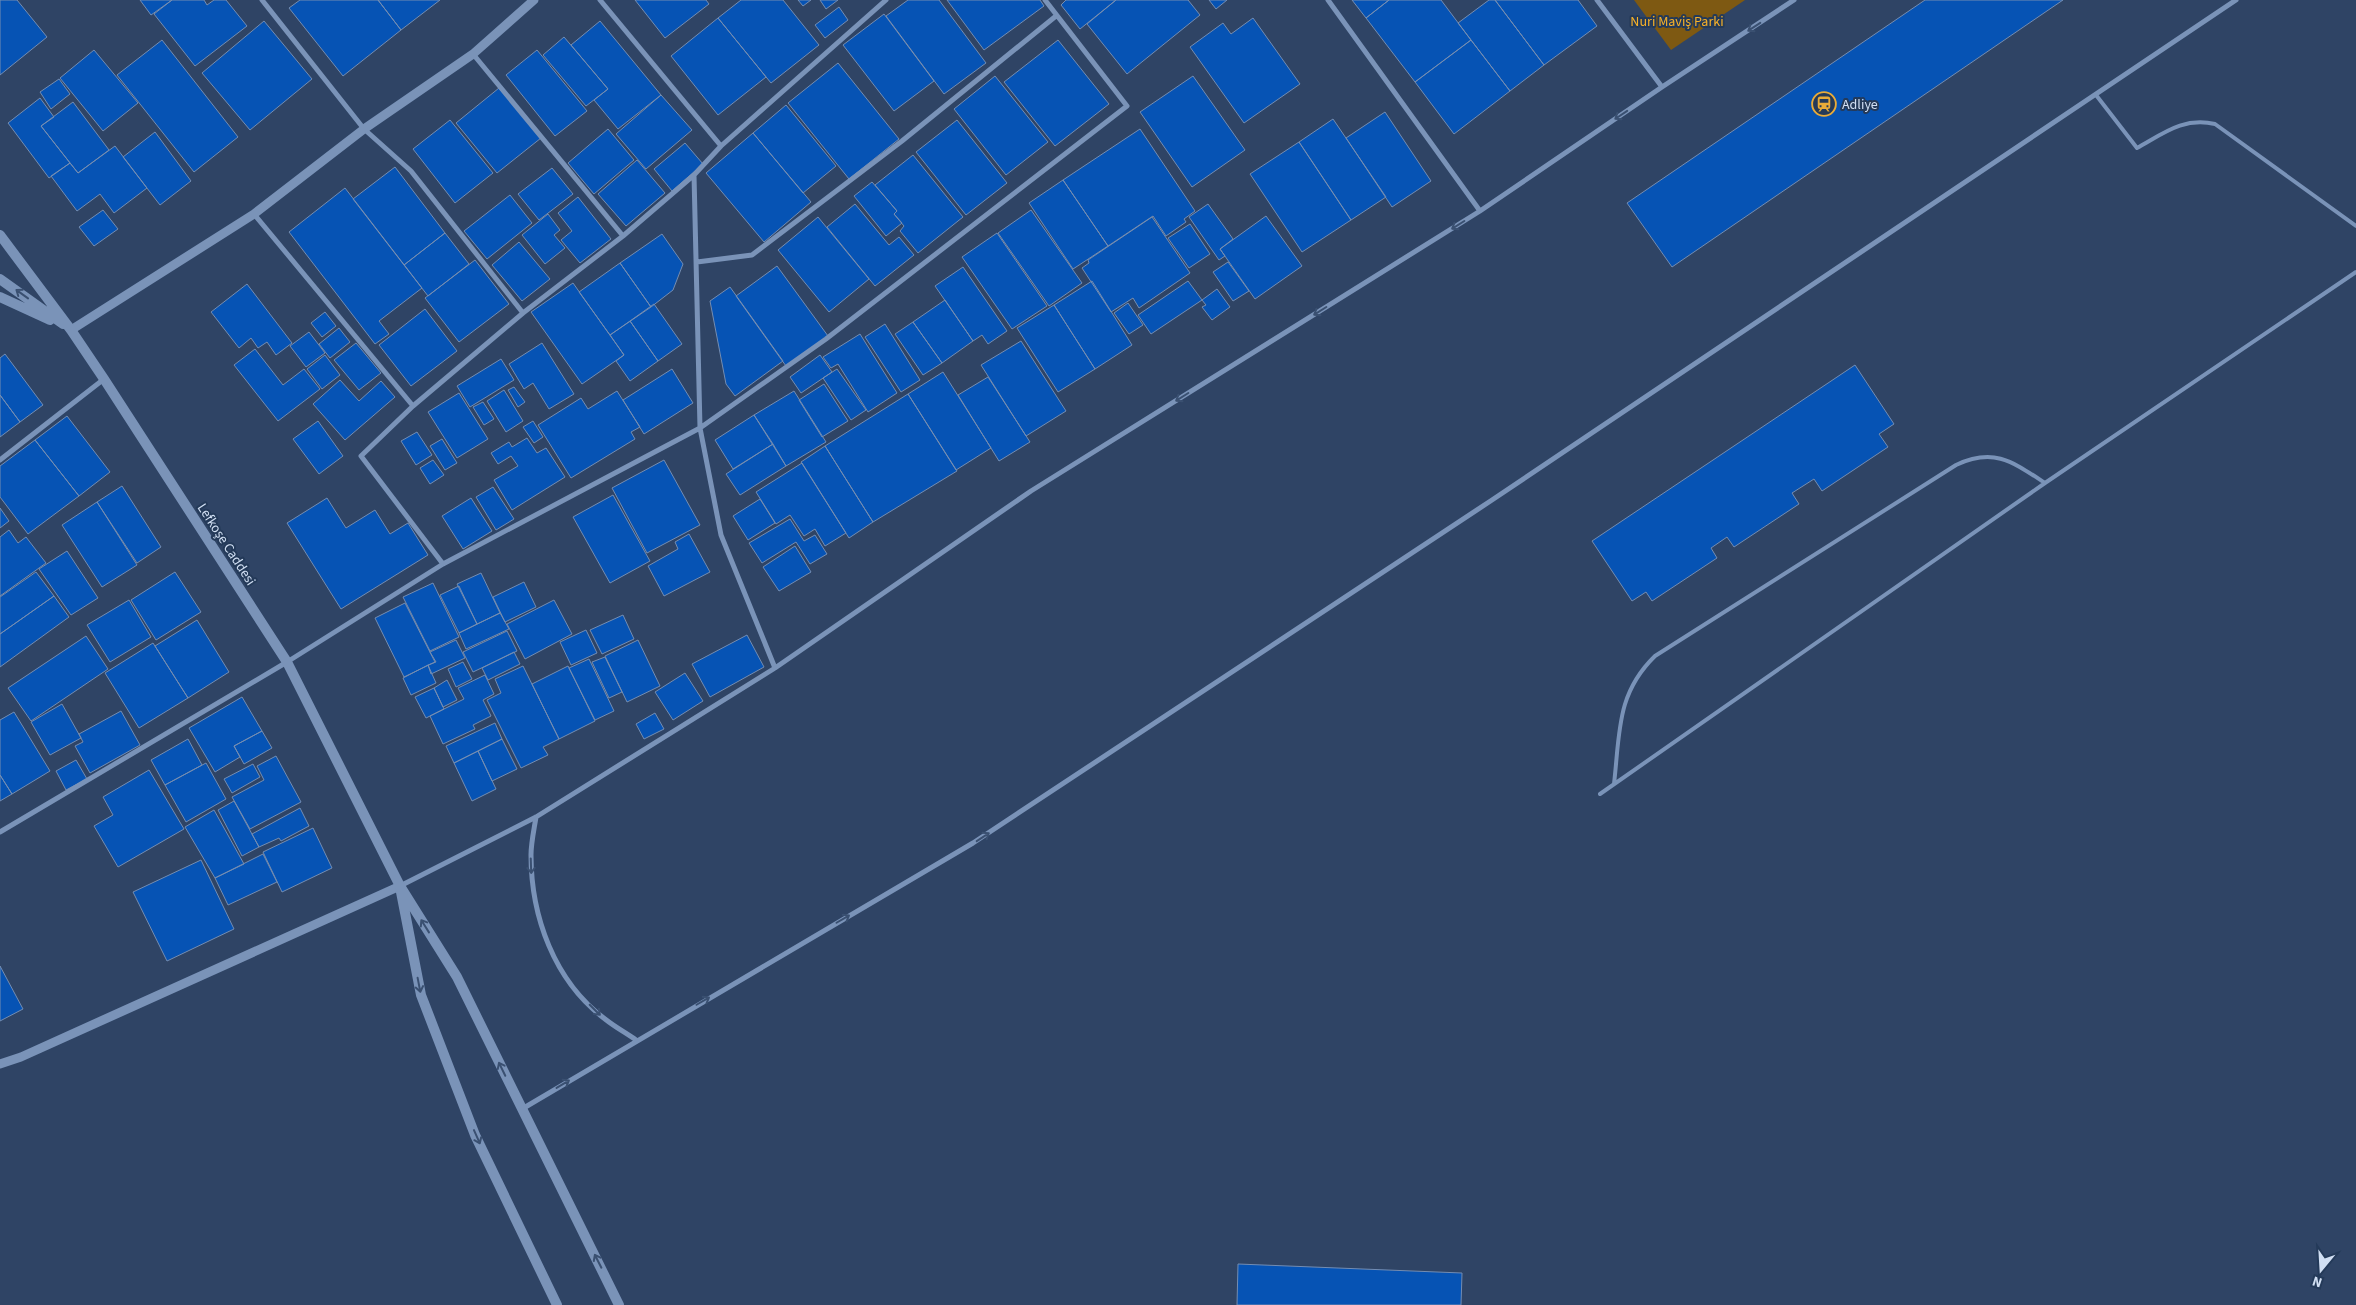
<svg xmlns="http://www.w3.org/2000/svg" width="2356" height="1305" font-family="'Source Sans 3',sans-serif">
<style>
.green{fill:#7e5912}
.building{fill:#0653b4;stroke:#748db2}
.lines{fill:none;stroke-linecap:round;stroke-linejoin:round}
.service{stroke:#7a93b8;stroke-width:4}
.minor{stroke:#7a93b8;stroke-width:5}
.tertiary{stroke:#7a93b8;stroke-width:9}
.secondary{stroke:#7a93b8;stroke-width:10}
.oneway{stroke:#3a5071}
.labels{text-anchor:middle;stroke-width:4;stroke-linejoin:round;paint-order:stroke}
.park-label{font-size:14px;fill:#f7b129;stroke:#243a59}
.poi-label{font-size:14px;fill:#d1dff3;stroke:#243a59;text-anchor:start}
.street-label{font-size:14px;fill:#d1dff3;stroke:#243a59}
</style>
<rect width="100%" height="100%" fill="#2f4465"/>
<!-- green -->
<path class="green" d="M1634 0H1745L1671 50Z"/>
<!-- building -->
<path class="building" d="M0 0H17L47 37 0 75Z
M140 0H172L151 15Z
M172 0H204L207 5 214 0H226L247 26 195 66 154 14Z
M300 0H378L401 30 343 76 289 8Z
M378 0H440L401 30Z
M635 0H706L709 4 665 38Z
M741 0H783L819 45 771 83 718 18Z
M798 0H811L803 6Z
M820 0H838L826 9Z
M908 0H939L986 63 944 94 886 16Z
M947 0H1040L1044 6 984 50Z
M1066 0H1116L1080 29 1061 5Z
M1116 0H1188L1200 15 1127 74 1087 24Z
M1209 0H1227L1216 9Z
M1352 0H1389L1366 18Z
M1389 0H1441L1471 40 1415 82 1366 18Z
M1489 0H1495L1544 65 1510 91 1458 23Z
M1495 0H1578L1597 26 1544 65Z
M1925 0H2063L1672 267 1627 203Z
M839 7 848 20 825 38 815 25Z
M884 14 934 81 894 111 843 45Z
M718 18 766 77 718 115 671 56Z
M1253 18 1300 84 1244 123 1190 47 1223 23 1231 34Z
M264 21 312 79 250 130 202 73Z
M600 21 661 95 618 129 594 100 608 89 571 45Z
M564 37 608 89 586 106 543 55Z
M162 40 238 137 194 172 117 75Z
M1058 40 1109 104 1055 146 1004 82Z
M1471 40 1510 91 1454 134 1415 82Z
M94 50 138 103 103 131 60 78Z
M537 50 587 111 555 136 506 75Z
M838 63 899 139 849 179 788 103Z
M995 76 1048 142 1006 175 954 109Z
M1193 76 1245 150 1192 187 1140 112Z
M59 79 70 94 51 109 40 92Z
M499 88 541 138 497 173 456 123Z
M661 95 692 130 646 169 616 134Z
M40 98 54 117 41 126 70 163 49 178 8 123Z
M73 102 109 150 78 173 41 126Z
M786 105 836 166 803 193 753 133Z
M1385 112 1431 181 1392 207 1346 138Z
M1333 119 1386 197 1351 220 1299 142Z
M450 120 493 173 455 203 413 149Z
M957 120 1007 183 966 215 916 152Z
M608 129 634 160 594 194 568 163Z
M1140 129 1195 211 1184 219 1186 222 1166 236 1153 216 1108 246 1063 180Z
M155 132 191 181 160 205 123 157Z
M753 133 811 202 764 242 706 173Z
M1299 142 1351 220 1302 252 1250 174Z
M685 143 703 164 672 191 654 169Z
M115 146 147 188 114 213 100 194 77 211 51 176 70 163 78 173Z
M913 155 963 217 918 253 900 231 904 226 894 214 897 211 875 185Z
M637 160 665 193 626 226 598 194Z
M395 167 445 233 404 265 353 199Z
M552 168 573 194 539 220 518 194Z
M1063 180 1108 246 1073 269 1029 203Z
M872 182 897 211 894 214 902 223 886 236 854 196Z
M345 188 422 288 379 321 389 334 375 344 289 232Z
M510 195 532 223 487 259 464 231Z
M578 197 611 239 580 263 561 240 572 231 558 213Z
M855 204 889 245 899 237 914 255 875 286 827 227Z
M1208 204 1233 239 1220 249 1225 256 1219 260 1189 217Z
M103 210 118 229 94 246 79 227Z
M1031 210 1082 283 1049 306 998 233Z
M548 214 560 230 554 235 565 248 545 264 522 235Z
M1266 216 1302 266 1255 299 1220 249Z
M818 217 869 279 829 312 778 250Z
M1152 217 1190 273 1139 308 1133 298 1111 312 1082 268 1089 263 1088 260Z
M1190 224 1210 254 1189 268 1168 238Z
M445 233 469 264 428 296 404 265Z
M997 233 1047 306 1012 329 962 257Z
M662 234 683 264 673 290 651 307 620 263Z
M519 242 550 279 522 301 492 265Z
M475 260 509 304 459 342 425 298Z
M1228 262 1249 291 1233 301 1213 272Z
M620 263 651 307 610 335 579 292Z
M777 266 828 336 786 366 736 296Z
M963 267 1007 331 988 344 982 335 973 341 935 286Z
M1092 281 1132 345 1095 369 1054 305Z
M1188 281 1202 300 1151 334 1138 315Z
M573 283 624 355 582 384 531 312Z
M247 284 292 343 276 355 267 342 258 348 251 338 239 348 211 312Z
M730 287 783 361 735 396 726 384 710 301Z
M1217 289 1230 307 1212 320 1202 307 1206 305 1202 300Z
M945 300 973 341 942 363 913 322Z
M1128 303 1143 325 1129 334 1114 313Z
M654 304 682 344 658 361 630 321Z
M1054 305 1095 369 1058 392 1017 328Z
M425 309 457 351 411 386 379 345Z
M325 312 336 326 322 337 311 323Z
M630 321 658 361 630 381 616 361 624 355 610 335Z
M913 322 942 363 923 375 895 334Z
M885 324 920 380 901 392 865 337Z
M339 328 350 342 330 358 319 344Z
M309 332 325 353 306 367 290 346Z
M860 334 897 393 868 412 838 364 831 368 823 357Z
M1021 341 1066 411 1026 436 981 365Z
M356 343 381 373 359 390 334 360Z
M542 343 574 394 549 409 533 383 524 389 509 364Z
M255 349 283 385 304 369 320 389 278 421 234 365Z
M5 354 43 405 20 422 0 395V358Z
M325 355 340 375 322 389 307 369Z
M820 355 832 372 801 393 790 377Z
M501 359 514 380 470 407 457 386Z
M1855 365 1894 424 1879 434 1888 447 1822 491 1814 479 1792 493 1799 504 1734 547 1727 537 1711 548 1717 558 1652 601 1646 592 1632 601 1592 541Z
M672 369 693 403 644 434 623 400Z
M837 369 866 410 851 420 823 378Z
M943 372 991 448 956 470 908 394Z
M988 377 1030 442 999 461 958 395Z
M340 380 359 401 381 381 395 397 345 440 313 404Z
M824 384 848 421 822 437 799 400Z
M514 387 525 402 518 407 508 390Z
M504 390 523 421 506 432 487 401Z
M617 391 640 427 631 432 635 439 571 478 538 425 581 398 588 409Z
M794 391 826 442 786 466 754 415Z
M459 393 488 439 457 458 428 412Z
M908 394 957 471 873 522 825 446Z
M0 395 20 422 0 437Z
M483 402 494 419 484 425 473 407Z
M754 415 773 444 733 469 715 440Z
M67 416 110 472 79 496 35 440Z
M318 421 343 456 319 474 293 439Z
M533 421 543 437 534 443 523 427Z
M417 432 432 455 416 465 401 441Z
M527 438 537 453 546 448 565 477 512 510 494 480 518 466 511 456 498 464 491 453 509 442 512 447Z
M442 439 457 463 445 470 430 446Z
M35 440 79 496 28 534 0 497V466Z
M773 444 786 466 740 495 726 474Z
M825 446 873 522 849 538 801 462Z
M433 460 444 475 430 484 420 468Z
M664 460 700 525 647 553 612 488Z
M802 463 846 533 825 546 815 529 804 536 790 515 776 524 756 492Z
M122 486 161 547 137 563 97 502Z
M493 487 514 519 496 530 476 497Z
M613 495 650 561 610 583 573 517Z
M327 498 346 528 375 510 390 534 408 523 428 555 341 609 287 523Z
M471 498 492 531 463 549 442 516Z
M760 499 775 523 748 540 733 516Z
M97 502 137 565 102 587 62 525Z
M0 508 9 521 0 528Z
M790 519 804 541 815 535 827 554 810 564 796 542 762 563 749 543Z
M9 530 18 543 26 537 46 563 0 596V537Z
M689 534 710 572 664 596 648 566 678 549 675 542Z
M795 546 811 572 779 591 763 567Z
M67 551 98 598 71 615 39 569Z
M36 572 54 596 0 634V597Z
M175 572 201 612 156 640 131 600Z
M481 573 500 613 477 624 457 584Z
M524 582 536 607 505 622 493 597Z
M433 583 459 637 430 651 403 597Z
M459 586 477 624 459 633 440 595Z
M54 596 69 617 0 667V634Z
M129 600 151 637 110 662 87 625Z
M554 600 572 634 525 659 507 624Z
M405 603 435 662 404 677 375 618Z
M500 613 509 629 466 649 459 633Z
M623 615 634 639 602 654 590 630Z
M197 620 229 672 188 698 155 646Z
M586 630 597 653 571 665 560 642Z
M507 631 517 651 473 672 463 652Z
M747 635 764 667 710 697 692 664Z
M86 636 108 669 31 721 8 688Z
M456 640 465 658 431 674 428 665 436 662 430 652Z
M638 640 660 686 627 702 605 656Z
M153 643 188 698 139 728 105 673Z
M514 652 520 664 488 680 482 668Z
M605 657 622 692 609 698 592 662Z
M589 659 614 711 595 720 569 668Z
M463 662 472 679 456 687 448 669Z
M428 665 436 683 411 695 403 678Z
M523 666 559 739 543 747 548 755 521 768 487 700 501 693 495 679Z
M568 666 595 721 559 739 532 684Z
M685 673 703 701 673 720 655 692Z
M485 675 494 694 483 700 491 716 473 725 475 729 443 744 430 716 464 699 458 688Z
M447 680 457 700 443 707 434 688Z
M434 688 444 709 426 718 415 697Z
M242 697 262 731 234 746 240 757 215 772 189 728Z
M62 704 81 738 50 755 31 722Z
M121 711 140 745 90 773 75 746 83 742 79 734Z
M14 712 50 771 12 794 0 775V720Z
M655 713 664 729 644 739 636 724Z
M495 723 502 739 454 763 446 746Z
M262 731 272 748 244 764 234 746Z
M188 739 202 765 165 785 151 760Z
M502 739 517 769 492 781 478 751Z
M478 751 496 789 472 801 454 763Z
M276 756 301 802 250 829 232 797 264 780 257 766Z
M76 760 87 779 66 790 56 771Z
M206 763 226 799 186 822 165 785Z
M253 764 260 777 232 793 224 779Z
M149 770 184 829 118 867 94 826 113 815 103 797Z
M0 775 12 794 0 801Z
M234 801 259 847 242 856 218 810Z
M300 808 309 826 281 841 279 838 259 847 252 834Z
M214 810 244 864 215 878 185 827Z
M313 828 332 868 282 892 263 852Z
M263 854 277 882 228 905 215 878Z
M201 860 234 929 167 961 133 892Z
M0 966 23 1009 0 1021Z
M1238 1264 1462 1273 1461 1305H1237Z"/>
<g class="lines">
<!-- service -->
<path class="service" d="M2096 95 2137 148C2164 133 2183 117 2215 124L2356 226
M1614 784C1620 733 1616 694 1655 656L1956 465C1994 447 2013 462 2045 483
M1600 794 2045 483 2356 272"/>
<!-- minor -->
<path class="minor" d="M262 0 364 129 411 171 523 313
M600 0 721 146
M1328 0 1480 211
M1597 0 1662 87
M473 54 623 236
M694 175 700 428 721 535 775 668
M254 214 413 406
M697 262 752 255 902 141 1056 16
M0 460 104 379
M443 564 361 456 413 406 523 313 623 236 694 175 721 146 886 0
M536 817C534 830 531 843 531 855 531 916 554 981 605 1019 615 1027 626 1033 636 1040
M0 832 287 662 443 564 700 428 826 339 1127 106 1045 0
M400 886 536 817 775 668 1031 491 1480 211 1662 87 1794 0
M522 1109 973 843 1492 500 2236 0"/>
<!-- tertiary -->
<path class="tertiary" d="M71 330 254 214 364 129 473 54 534 0
M0 1064 21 1057 400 886"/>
<!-- secondary -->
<path class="secondary" d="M0 235 71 330 104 379 287 662 400 886 457 977 619 1305
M0 279 63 324
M0 297 50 320
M401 892 421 995 475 1135 557 1305"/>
</g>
<!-- one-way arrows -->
<defs><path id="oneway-shaft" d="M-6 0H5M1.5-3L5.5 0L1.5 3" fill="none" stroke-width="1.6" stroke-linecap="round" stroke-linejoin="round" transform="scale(1.25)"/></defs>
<g class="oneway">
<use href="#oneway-shaft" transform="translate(1754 27) rotate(147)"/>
<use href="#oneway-shaft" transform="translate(1621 115) rotate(146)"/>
<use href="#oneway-shaft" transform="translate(1458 225) rotate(148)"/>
<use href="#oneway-shaft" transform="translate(22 294) rotate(-144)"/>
<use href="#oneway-shaft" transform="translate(1320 311) rotate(148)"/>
<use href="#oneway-shaft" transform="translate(1182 397) rotate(148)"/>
<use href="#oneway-shaft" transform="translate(983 837) rotate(-33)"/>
<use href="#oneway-shaft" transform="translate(531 866) rotate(88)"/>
<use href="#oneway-shaft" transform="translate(843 919) rotate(-30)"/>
<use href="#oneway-shaft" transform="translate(425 926) rotate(-122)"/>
<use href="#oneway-shaft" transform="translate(419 985) rotate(79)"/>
<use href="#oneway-shaft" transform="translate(703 1001) rotate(-30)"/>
<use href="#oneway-shaft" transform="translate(595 1010) rotate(45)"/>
<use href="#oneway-shaft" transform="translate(502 1069) rotate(-116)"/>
<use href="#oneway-shaft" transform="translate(563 1084) rotate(-31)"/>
<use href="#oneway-shaft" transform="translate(477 1137) rotate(66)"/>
<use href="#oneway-shaft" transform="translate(598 1261) rotate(-117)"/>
</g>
<!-- icons -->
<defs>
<g id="station-ring" transform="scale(1.25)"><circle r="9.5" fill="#243a59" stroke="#e9ab38" stroke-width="1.5"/><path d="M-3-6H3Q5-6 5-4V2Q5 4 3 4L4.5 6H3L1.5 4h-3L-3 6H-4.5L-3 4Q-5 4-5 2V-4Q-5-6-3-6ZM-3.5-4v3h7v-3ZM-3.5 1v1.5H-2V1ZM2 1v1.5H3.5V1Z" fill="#e9ab38"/></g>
</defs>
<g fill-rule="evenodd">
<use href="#station-ring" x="1824" y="104"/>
</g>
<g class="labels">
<!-- park labels -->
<g class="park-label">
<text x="1677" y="26">Nuri Maviş Parki</text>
</g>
<!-- poi labels -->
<g class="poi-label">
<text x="1842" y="109">Adliye</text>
</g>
<!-- street labels -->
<g class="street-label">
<text transform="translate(227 544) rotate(57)" y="5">Lefkoşe Caddesi</text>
</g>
</g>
<!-- north arrow -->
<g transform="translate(2321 1270) rotate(198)" stroke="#243a59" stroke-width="4" paint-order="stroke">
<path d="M0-4L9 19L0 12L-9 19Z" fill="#d1dff3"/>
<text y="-8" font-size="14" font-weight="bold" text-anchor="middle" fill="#d1dff3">N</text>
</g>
</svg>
